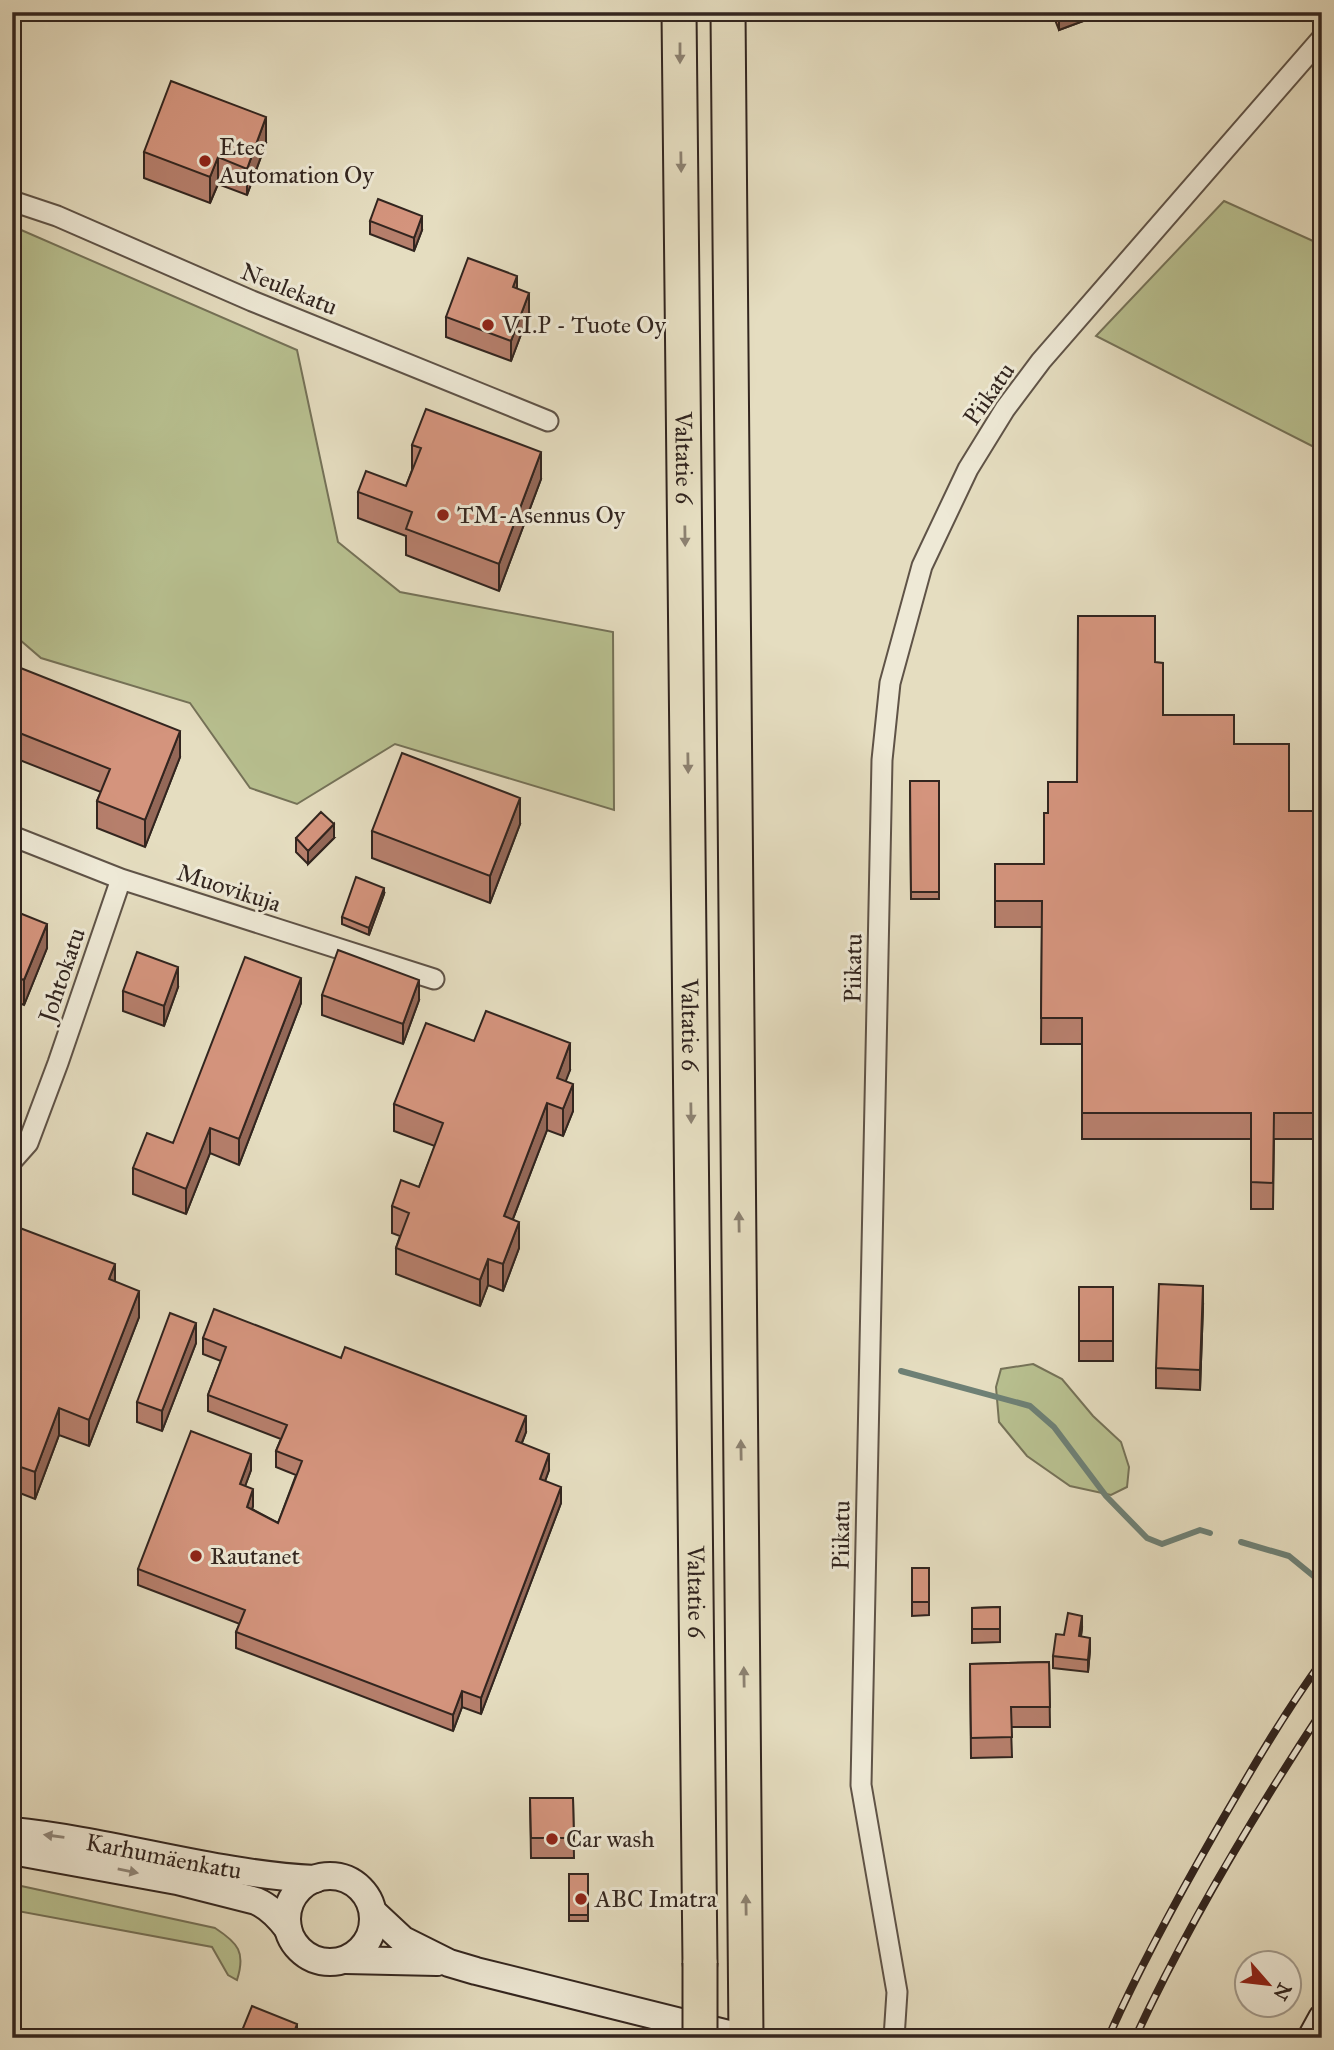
<svg xmlns="http://www.w3.org/2000/svg" width="1334" height="2050" font-family="'IM FELL Great Primer',serif">
<style>
.green{fill:#b8c090;stroke:#757258;stroke-width:2}
.lines{fill:none;stroke-linecap:round;stroke-linejoin:round}
.stream{stroke:#6e8075;stroke-width:6}
.street-casing{stroke:#5f5347;stroke-width:23}
.secondary-casing{stroke:#32251f;stroke-width:30}
.highway-casing{stroke:#32251f;stroke-width:37}
.street{stroke:#eee9d6;stroke-width:19}
.secondary{stroke:#eee9d6;stroke-width:26}
.highway{stroke:#e5ddc0;stroke-width:33}
.rail-casing{stroke:#32251f;stroke-width:8}
.rail{stroke:#eee9d6;stroke-width:5;stroke-dasharray:16;stroke-linecap:butt}
.highway-bridge-casing{stroke:#32251f;stroke-width:37;stroke-linecap:butt}
.highway-bridge{stroke:#e5ddc0;stroke-width:33}
.wall{fill:#b67f6c;stroke:#32251f;stroke-width:2}
.shaded-wall{fill:#946858;stroke:#32251f;stroke-width:2}
.building{fill:#d4947d;stroke:#32251f;stroke-width:2}
.oneway{fill:#8c8170}
.oneway2{fill:#90877a}
.poi-dot{fill:#8f2418;stroke:#eee9d6;stroke-width:2.5}
.labels{text-anchor:middle;stroke-width:6;stroke-linejoin:round;paint-order:stroke}
.poi-label{font-size:24px;fill:#32251f;stroke:#eee9d6;text-anchor:start}
.street-label{font-size:24px;fill:#32251f;stroke:#eee9d6}
</style>
<rect width="100%" height="100%" fill="#e5ddc0"/>
<filter id="stains"><feTurbulence type="fractalNoise" baseFrequency=".00286" numOctaves="4"/><feColorMatrix values="0 0 0 0 .2 0 0 0 0 .09 0 0 0 0 .02 0 0 0 .5 -.17"/></filter>
<radialGradient id="worn" r=".72"><stop offset=".6" stop-color="#630" stop-opacity="0"/><stop offset="1" stop-color="#630" stop-opacity=".3"/></radialGradient>
<!-- green -->
<path class="green" d="M1224 201 1322 245V451L1096 336Z
M12 226 297 350 338 542 400 592 613 632 614 810 395 744 297 804 250 788 190 703 41 658 12 633Z
M1033 1364 1062 1379 1093 1416 1121 1442 1129 1467 1127 1487 1111 1495 1070 1486 1027 1456 999 1422 996 1387 1001 1369Z
M12 1884 215 1928C238 1943 246 1952 237 1980L228 1975 212 1947 12 1910Z"/>
<g class="lines">
<!-- stream -->
<path class="stream" d="M901 1371 1030 1406 1054 1427 1106 1496 1147 1538 1162 1544 1200 1530 1210 1533
M1241 1542 1289 1556 1322 1583"/>
<!-- street casing -->
<g class="street-casing">
<path id="street" d="M12 201 57 216 252 301 548 421
M12 836 121 879 434 979
M12 1161 28 1143 58 1063 121 879
M894 2038 897 1992 861 1785 882 760 890 683 922 566 968 469 1005 409 1041 361 1322 38"/>
</g>
<!-- secondary casing -->
<g class="secondary-casing">
<g id="secondary">
<path id="s1" d="M12 1831C114 1841 213 1874 315 1879"/>
<path d="M12 1851 177 1881 256 1901C270 1907 279 1917 288 1929"/>
<circle cx="330" cy="1919" r="43"/>
<path d="M373 1912 403 1940 449 1963 476 1971 745 2038"/>
<path d="M346 1960 437 1962"/>
<path d="M1311 2038 1322 2018"/>
</g>
</g>
<!-- highway casing -->
<g class="highway-casing">
<g id="highway">
<path id="s2" d="M679 12 700 1963"/>
<path d="M728 12 746 2038"/>
</g>
</g>
<!-- street -->
<use href="#street" class="street"/>
<!-- secondary -->
<use href="#secondary" class="secondary"/>
<!-- highway -->
<use href="#highway" class="highway"/>
<!-- rail casing -->
<g class="rail-casing">
<path id="rail" d="M1108 2038C1140 1966 1178 1897 1217 1829 1250 1772 1283 1715 1322 1661
M1135 2038C1188 1924 1253 1816 1322 1711"/>
</g>
<!-- rail -->
<use href="#rail" class="rail"/>
<!-- highway-bridge casing -->
<g class="highway-bridge-casing">
<path id="highway-bridge" d="M700 1963V2038"/>
</g>
<!-- highway-bridge -->
<use href="#highway-bridge" class="highway-bridge"/>
</g>
<!-- wall -->
<path class="wall" d="M1052 12H1094V17L1059 30Z
M266 143 247 195 218 184 210 203 144 178V152Z
M370 221 422 230 414 251 370 234Z
M529 313 511 361 446 337V317Z
M412 445 541 479 499 591 406 555V536L358 518V492L406 486 412 470Z
M1155 662 1163 715 1234 744 1289 811H1322V1139H1274L1273 1209H1251V1139H1082V1044H1041L1042 927H995V864H1044L1048 813 1077 782Z
M13 665 180 757 145 847 97 828V801L101 792 12 757Z
M910 781H939V899H911Z
M520 824 490 903 372 858V831Z
M296 838H334L308 864 296 852Z
M384 894 369 935 342 924V917Z
M12 910 47 948 24 1005 12 1000Z
M178 987 164 1026 123 1011V991Z
M322 995 419 1000 403 1044 322 1015Z
M301 1003 239 1165 210 1153 186 1214 133 1194V1168L173 1143Z
M474 1041 570 1070 565 1081 573 1111 563 1136 547 1130 513 1219 519 1248 503 1291 488 1285 480 1306 396 1274V1248L400 1236 392 1233V1206L419 1187 435 1146 394 1131V1104Z
M12 1225 115 1281 139 1317 89 1446 59 1435 35 1499 12 1490Z
M1079 1287H1113V1361H1079Z
M1203 1306 1200 1390 1156 1388V1368Z
M203 1338 526 1432 522 1443 549 1470 545 1481 561 1503 481 1714 462 1707 453 1731 236 1648V1632L240 1624 138 1585V1569L251 1470 245 1486 253 1506 252 1509 278 1523 296 1475 276 1467V1451L281 1439 208 1411V1395L221 1361 203 1354Z
M196 1343 162 1431 137 1422V1402Z
M912 1568H929V1615L912 1616Z
M1000 1607V1642L972 1643V1608Z
M1082 1628 1081 1637 1090 1650 1088 1672 1053 1668V1656L1064 1635Z
M1049 1662 1050 1727H1011L1012 1757 971 1758 970 1664Z
M530 1798H573L574 1858H531Z
M569 1874H588V1921H569Z"/>
<!-- shaded-wall -->
<path class="shaded-wall" d="M1071 12H1094V17L1059 30V17Z
M266 117V143L247 195V169Z
M218 157V184L210 203V177Z
M422 216V230L414 251V238Z
M517 276V296L513 287Z
M529 293V313L511 361V341Z
M541 452V479L499 591V564Z
M180 731V757L145 847V820Z
M520 798V824L490 903V876Z
M334 824V838L308 864V851Z
M384 888V894L369 935V928Z
M47 924V948L24 1005V980Z
M178 967V987L164 1026V1006Z
M301 978V1003L239 1165V1139Z
M419 980V1000L403 1044V1024Z
M570 1043V1070L557 1104V1078Z
M573 1084V1111L563 1136V1109Z
M547 1103V1130L504 1242V1216Z
M210 1128V1153L186 1214V1189Z
M519 1222V1248L503 1291V1264Z
M488 1259V1285L480 1306V1280Z
M115 1264V1290L109 1279Z
M1203 1286V1306L1200 1390V1370Z
M139 1291V1317L89 1446V1420Z
M196 1323V1343L162 1431V1411Z
M59 1408V1435L35 1499V1472Z
M526 1416V1432L516 1457V1441Z
M251 1454V1470L240 1500V1484Z
M549 1454V1470L540 1495V1479Z
M561 1487V1503L481 1714V1698Z
M253 1489V1506L247 1523V1507Z
M1082 1616V1628L1079 1648V1636Z
M1090 1638V1650L1088 1672V1660Z
M462 1691V1707L453 1731V1715Z
M297 2024V2038H292Z"/>
<!-- building -->
<path class="building" d="M1057 12H1071L1059 17Z
M171 81 266 117 247 169 218 157 210 177 144 152Z
M378 199 422 216 414 238 370 221Z
M468 258 517 276 513 287 529 293 511 341 446 317Z
M426 409 541 452 499 564 406 529 412 512 358 492 366 471 406 486 421 448 412 445Z
M1078 616H1155V662L1163 663V715H1234V744H1289V811H1322V1113H1274L1273 1183 1251 1182V1113H1082V1018H1041L1042 901H995V864H1044V813H1048V782H1077Z
M13 665 180 731 145 820 97 801 110 769 12 730Z
M402 753 520 798 490 876 372 831Z
M910 781H939V892H911Z
M321 812 334 824 308 851 296 838Z
M356 877 384 888 369 928 342 917Z
M12 910 47 924 24 980 12 976Z
M338 950 419 980 403 1024 322 995Z
M137 952 178 967 164 1006 123 991Z
M245 957 301 978 239 1139 210 1128 186 1189 133 1168 147 1133 173 1143Z
M486 1011 570 1043 557 1078 573 1084 563 1109 547 1103 504 1216 519 1222 503 1264 488 1259 480 1280 396 1248 409 1213 392 1206 401 1180 419 1187 443 1123 394 1104 426 1023 474 1041Z
M12 1225 115 1264 109 1279 139 1291 89 1420 59 1408 35 1472 12 1464Z
M1159 1284 1203 1286 1200 1370 1156 1368Z
M1079 1287H1113V1341H1079Z
M214 1309 341 1358 345 1347 526 1416 516 1441 549 1454 540 1479 561 1487 481 1698 462 1691 453 1715 236 1632 245 1610 138 1569 191 1431 251 1454 240 1484 253 1489 247 1507 278 1523 302 1461 276 1451 287 1425 208 1395 226 1347 203 1338Z
M170 1313 196 1323 162 1411 137 1402Z
M912 1568H929V1602H912Z
M1000 1607V1629H972V1608Z
M1068 1613 1082 1616 1079 1636 1090 1638 1088 1660 1053 1656 1056 1634 1064 1635Z
M1049 1662 1050 1707H1011L1012 1737 971 1738 970 1664Z
M530 1798H573L574 1838H531Z
M569 1874H588V1915H569Z
M252 2006 297 2024 292 2038H239Z"/>
<!-- one-way arrows -->
<defs><path id="oneway-solid" d="M-6-.8H1V-3.2L6.5 0L1 3.2V.8H-6Z" transform="scale(1.75)"/></defs>
<g class="oneway">
<use href="#oneway-solid" transform="translate(680 53) rotate(90)"/>
<use href="#oneway-solid" transform="translate(681 162) rotate(89)"/>
<use href="#oneway-solid" transform="translate(685 536) rotate(89)"/>
<use href="#oneway-solid" transform="translate(688 763) rotate(89)"/>
<use href="#oneway-solid" transform="translate(691 1113) rotate(89)"/>
<use href="#oneway-solid" transform="translate(739 1222) rotate(-91)"/>
<use href="#oneway-solid" transform="translate(741 1450) rotate(-91)"/>
<use href="#oneway-solid" transform="translate(744 1677) rotate(-91)"/>
<use href="#oneway-solid" transform="translate(746 1905) rotate(-91)"/>
</g>
<g class="oneway2">
<use href="#oneway-solid" transform="translate(54 1836) rotate(-172)"/>
<use href="#oneway-solid" transform="translate(128 1871) rotate(11)"/>
</g>
<!-- markers -->
<g class="poi-dot">
<circle cx="205" cy="161" r="7"/>
<circle cx="488" cy="325" r="7"/>
<circle cx="443" cy="515" r="7"/>
<circle cx="196" cy="1556" r="7"/>
<circle cx="552" cy="1839" r="7"/>
<circle cx="581" cy="1899" r="7"/>
</g>
<g class="labels">
<!-- poi labels -->
<g class="poi-label">
<text x="219" y="155">Etec<tspan x="219" dy="28">Automation Oy</tspan></text>
<text x="502" y="333">V.I.P - Tuote Oy</text>
<text x="457" y="523">TM-Asennus Oy</text>
<text x="210" y="1564">Rautanet</text>
<text x="566" y="1847">Car wash</text>
<text x="595" y="1907">ABC Imatra</text>
</g>
<!-- street labels -->
<g class="street-label">
<text transform="translate(289 289) rotate(22)" y="8">Neulekatu</text>
<text transform="translate(989 394) rotate(-55)" y="8">Piikatu</text>
<text dy="8" stroke="none"><textPath href="#s2" startOffset="446">Valtatie 6</textPath></text>
<text transform="translate(229 888) rotate(18)" y="8">Muovikuja</text>
<text transform="translate(853 968) rotate(-89)" y="8">Piikatu</text>
<text transform="translate(62 975) rotate(-71)" y="8">Johtokatu</text>
<text dy="8" stroke="none"><textPath href="#s2" startOffset="1013">Valtatie 6</textPath></text>
<text transform="translate(841 1535) rotate(-89)" y="8">Piikatu</text>
<text dy="8" stroke="none"><textPath href="#s2" startOffset="1580">Valtatie 6</textPath></text>
<text dy="8" stroke="none"><textPath href="#s1" startOffset="154">Karhumäenkatu</textPath></text>
</g>
</g>
<!-- margin -->
<rect width="1334" height="2050" fill="none" stroke="#e5ddc0" stroke-width="42"/>
<rect x="14" y="14" width="1306" height="2022" fill="none" stroke="#32251f" stroke-width="3.5"/>
<rect x="21" y="21" width="1292" height="2008" fill="none" stroke="#32251f" stroke-width="2"/>
<!-- north arrow -->
<g transform="translate(1268 1984) rotate(118)"><circle r="33" fill="#eee9d6" stroke="#a39b8d" stroke-width="2"/>
<path d="M0-5L12 26L0 18L-12 26Z" fill="#8f2418"/>
<text y="-10" font-size="19" font-weight="bold" text-anchor="middle" fill="#32251f">N</text>
</g>
<rect width="100%" height="100%" filter="url(#stains)"/>
<rect width="100%" height="100%" fill="url(#worn)"/>
</svg>
